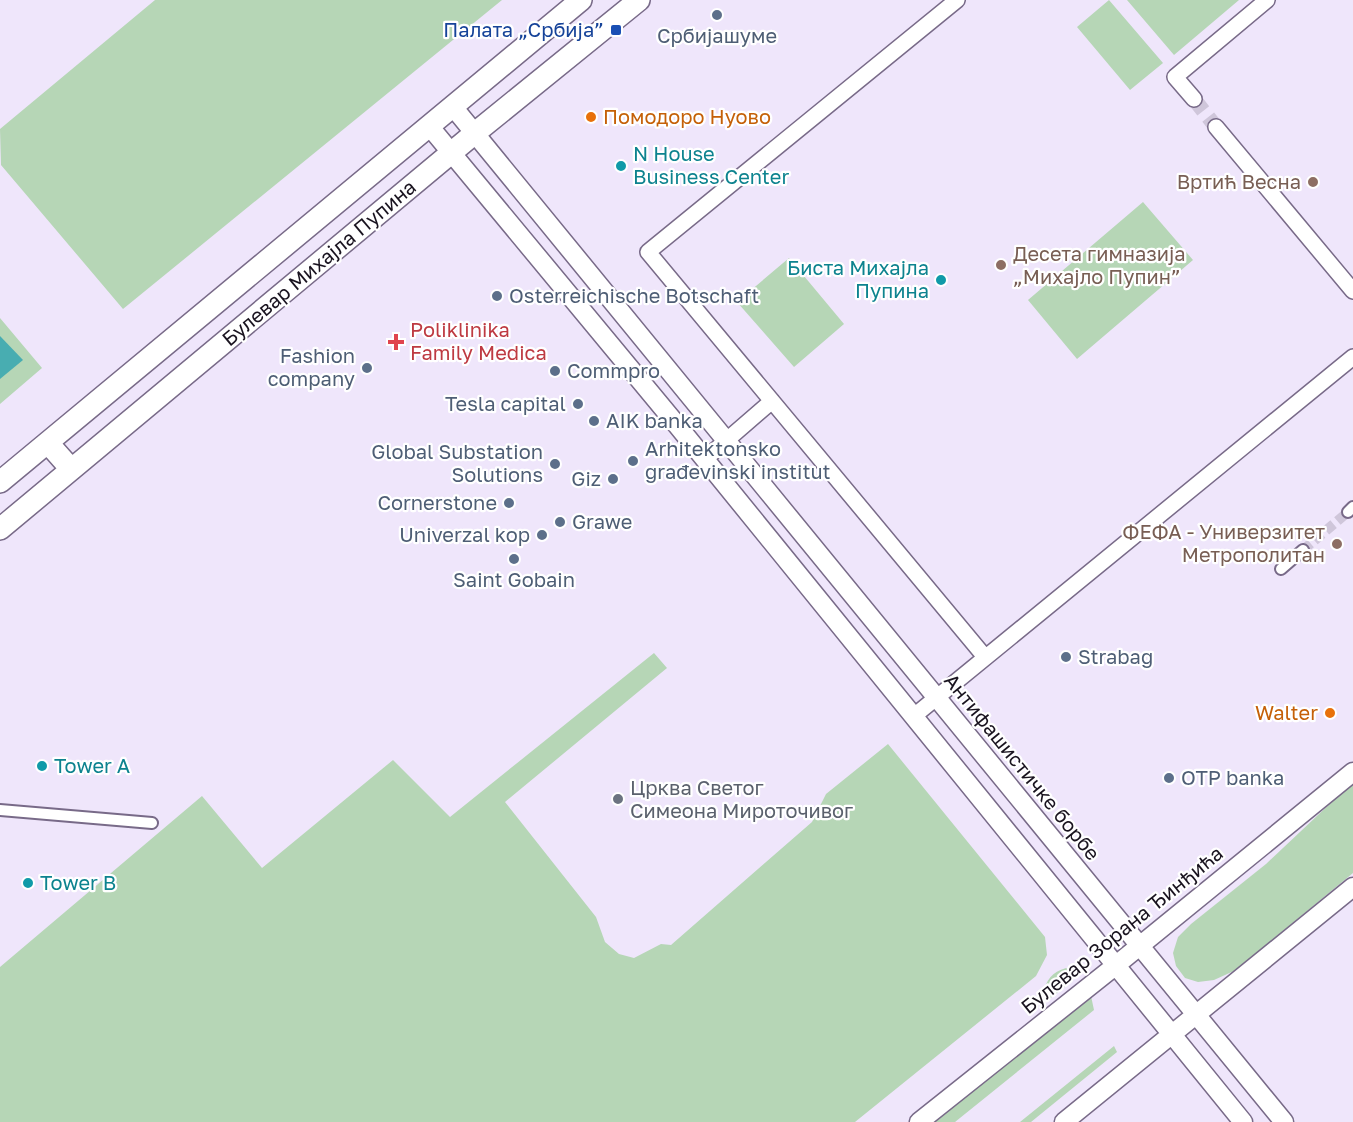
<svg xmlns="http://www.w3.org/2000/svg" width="1353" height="1122" font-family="'Golos Text',sans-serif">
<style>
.green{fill:#b6d6b6}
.water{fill:#48adb1}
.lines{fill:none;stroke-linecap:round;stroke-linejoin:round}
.pedestrian-tunnel{stroke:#cfc6da;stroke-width:10;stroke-dasharray:10 5;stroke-linecap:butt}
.minor-tunnel{stroke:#cfc6da;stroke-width:15;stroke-dasharray:15 8;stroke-linecap:butt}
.pedestrian-casing{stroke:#786a88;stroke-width:14}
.minor-casing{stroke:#786a88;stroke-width:18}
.tertiary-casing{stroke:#786a88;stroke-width:21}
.secondary-casing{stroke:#786a88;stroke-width:24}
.pedestrian{stroke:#fff;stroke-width:10}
.minor{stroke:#fff;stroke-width:15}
.tertiary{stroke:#fff;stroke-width:18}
.secondary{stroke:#fff;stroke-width:21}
.service-dot{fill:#5c6f8a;stroke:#fff;stroke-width:2}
.transit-dot{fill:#1a4fb4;stroke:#fff;stroke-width:2}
.food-dot{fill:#e8710a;stroke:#fff;stroke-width:2}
.culture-dot{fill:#0f9aa8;stroke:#fff;stroke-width:2}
.education-dot{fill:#8d6e63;stroke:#fff;stroke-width:2}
.health-dot{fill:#e0444e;stroke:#fff;stroke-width:2}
.worship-dot{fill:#6b7280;stroke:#fff;stroke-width:2}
.labels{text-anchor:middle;stroke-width:4.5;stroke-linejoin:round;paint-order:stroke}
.transit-label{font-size:20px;fill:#164399;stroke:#fff;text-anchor:end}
.service-label{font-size:20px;fill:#4e5e75;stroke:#fff;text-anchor:start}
.food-label{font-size:20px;fill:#c56008;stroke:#fff;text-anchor:start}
.culture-label{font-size:20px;fill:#0d838f;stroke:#fff;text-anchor:start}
.education-label{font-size:20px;fill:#785e54;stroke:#fff;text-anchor:end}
.street-label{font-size:20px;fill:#19131f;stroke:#fff}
.health-label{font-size:20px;fill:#be3a42;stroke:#fff;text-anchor:start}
.worship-label{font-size:20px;fill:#5b616d;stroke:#fff;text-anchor:start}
</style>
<rect width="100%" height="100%" fill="#efe6fb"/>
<!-- green -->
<path class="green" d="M155 0H502L123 309 1 165 0 129Z
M1109 0 1163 63 1130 90 1077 27Z
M1127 0H1239L1174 55Z
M1143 202 1193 260 1077 359 1028 300Z
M789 258 844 324 794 367 737 302Z
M0 318 42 368 0 404Z
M654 653 667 668 505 802 596 917 605 942 619 954 634 958 661 944 671 945 812 822 826 794 888 744 1045 937 1047 955 1036 976 855 1122H0V967L202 796 262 868 393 760 450 817Z
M1353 782V873L1236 970 1214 980 1198 982 1185 978 1176 966 1173 953 1178 937 1191 924 1266 864Z
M1066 968 1075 974 1066 986 1048 1000 1043 994C1046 980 1052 972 1066 968Z
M1091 996 1094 1010 955 1122H935Z
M1114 1046 1117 1052 1031 1122H1020Z"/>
<!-- water -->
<path class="water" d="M0 336 23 360 0 379Z"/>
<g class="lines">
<!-- pedestrian-tunnel -->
<path class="pedestrian-tunnel" d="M1303 550 1348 512"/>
<!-- minor-tunnel -->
<path class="minor-tunnel" d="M1194 99 1216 127"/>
<!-- pedestrian casing -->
<g class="pedestrian-casing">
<path id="pedestrian" d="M1348 512 1353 507
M1281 569 1303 550
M0 810 152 823"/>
</g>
<!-- minor casing -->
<g class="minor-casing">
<path id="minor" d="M957 0 648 252 985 657
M1194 99 1175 77 1267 0
M1216 127 1353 291
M705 459 772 401
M914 716 1353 357"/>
</g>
<!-- tertiary casing -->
<g class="tertiary-casing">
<path id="tertiary" d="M454 108 1284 1122
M430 127 677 425 1243 1122
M919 1122 1115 966 1353 772
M1064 1122 1353 887"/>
</g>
<!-- secondary casing -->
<g class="secondary-casing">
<path id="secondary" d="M48 443 71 469
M0 482 581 0
M0 529 475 133 639 0"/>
</g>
<!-- pedestrian -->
<use href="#pedestrian" class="pedestrian"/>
<!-- minor -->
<use href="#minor" class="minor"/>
<!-- tertiary -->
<use href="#tertiary" class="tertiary"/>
<!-- secondary -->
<use href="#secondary" class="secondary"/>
</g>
<!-- markers -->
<g class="service-dot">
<circle cx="717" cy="15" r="6"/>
<circle cx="497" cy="296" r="6"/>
<circle cx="367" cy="368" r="6"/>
<circle cx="555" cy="371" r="6"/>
<circle cx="578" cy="404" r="6"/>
<circle cx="594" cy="421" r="6"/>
<circle cx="633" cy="461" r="6"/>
<circle cx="555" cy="464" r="6"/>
<circle cx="613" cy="479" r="6"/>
<circle cx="509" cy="503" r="6"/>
<circle cx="560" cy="522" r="6"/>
<circle cx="542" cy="535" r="6"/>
<circle cx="514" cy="559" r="6"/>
<circle cx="1066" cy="657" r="6"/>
<circle cx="1169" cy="778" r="6"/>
</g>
<rect class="transit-dot" x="610" y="24" width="12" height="12" rx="3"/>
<g class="food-dot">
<circle cx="591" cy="117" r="6"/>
<circle cx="1330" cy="713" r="6"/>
</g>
<g class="culture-dot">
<circle cx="621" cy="166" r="6"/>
<circle cx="941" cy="280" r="6"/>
<circle cx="42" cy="766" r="6"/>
<circle cx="28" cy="883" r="6"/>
</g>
<g class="education-dot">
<circle cx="1313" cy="182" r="6"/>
<circle cx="1001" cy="265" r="6"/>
<circle cx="1337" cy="544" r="6"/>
</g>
<path class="health-dot" d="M393 333h6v6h6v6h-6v6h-6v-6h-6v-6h6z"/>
<circle class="worship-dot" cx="618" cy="799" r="6"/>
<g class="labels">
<!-- transit labels -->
<g class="transit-label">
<text x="604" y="37">Палата „Србија”</text>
</g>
<!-- service labels -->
<g class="service-label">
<text x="717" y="43" text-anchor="middle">Србијашуме</text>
<text x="509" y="303">Osterreichische Botschaft</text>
<text x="355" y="363" text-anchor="end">Fashion<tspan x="355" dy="23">company</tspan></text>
<text x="567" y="378">Commpro</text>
<text x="566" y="411" text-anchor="end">Tesla capital</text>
<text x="606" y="428">AIK banka</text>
<text x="645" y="456">Arhitektonsko<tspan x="645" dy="23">građevinski institut</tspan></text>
<text x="543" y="459" text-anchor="end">Global Substation<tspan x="543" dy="23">Solutions</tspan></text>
<text x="601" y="486" text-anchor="end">Giz</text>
<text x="497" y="510" text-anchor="end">Cornerstone</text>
<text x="572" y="529">Grawe</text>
<text x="530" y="542" text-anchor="end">Univerzal kop</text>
<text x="514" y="587" text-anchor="middle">Saint Gobain</text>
<text x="1078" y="664">Strabag</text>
<text x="1181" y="785">OTP banka</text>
</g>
<!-- food labels -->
<g class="food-label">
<text x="603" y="124">Помодоро Нуово</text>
<text x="1318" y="720" text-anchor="end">Walter</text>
</g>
<!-- culture labels -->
<g class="culture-label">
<text x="633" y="161">N House<tspan x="633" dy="23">Business Center</tspan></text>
<text x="929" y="275" text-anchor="end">Биста Михајла<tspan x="929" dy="23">Пупина</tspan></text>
<text x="54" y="773">Tower A</text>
<text x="40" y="890">Tower B</text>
</g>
<!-- education labels -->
<g class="education-label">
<text x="1301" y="189">Вртић Весна</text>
<text x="1013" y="261" text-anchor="start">Десета гимназија<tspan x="1013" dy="23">„Михајло Пупин”</tspan></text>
<text x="1325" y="539">ФЕФА - Универзитет<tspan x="1325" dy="23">Метрополитан</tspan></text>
</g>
<!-- street labels -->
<g class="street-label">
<text transform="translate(319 263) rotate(-40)" y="7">Булевар Михајла Пупина</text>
<text transform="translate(1022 767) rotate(51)" y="7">Антифашистичке борбе</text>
<text transform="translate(1122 930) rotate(-39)" y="7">Булевар Зорана Ђинђића</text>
</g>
<!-- health labels -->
<g class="health-label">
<text x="410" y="337">Poliklinika<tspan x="410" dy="23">Family Medica</tspan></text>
</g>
<!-- worship labels -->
<g class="worship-label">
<text x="630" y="795">Црква Светог<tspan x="630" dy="23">Симеона Мироточивог</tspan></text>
</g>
</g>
</svg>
